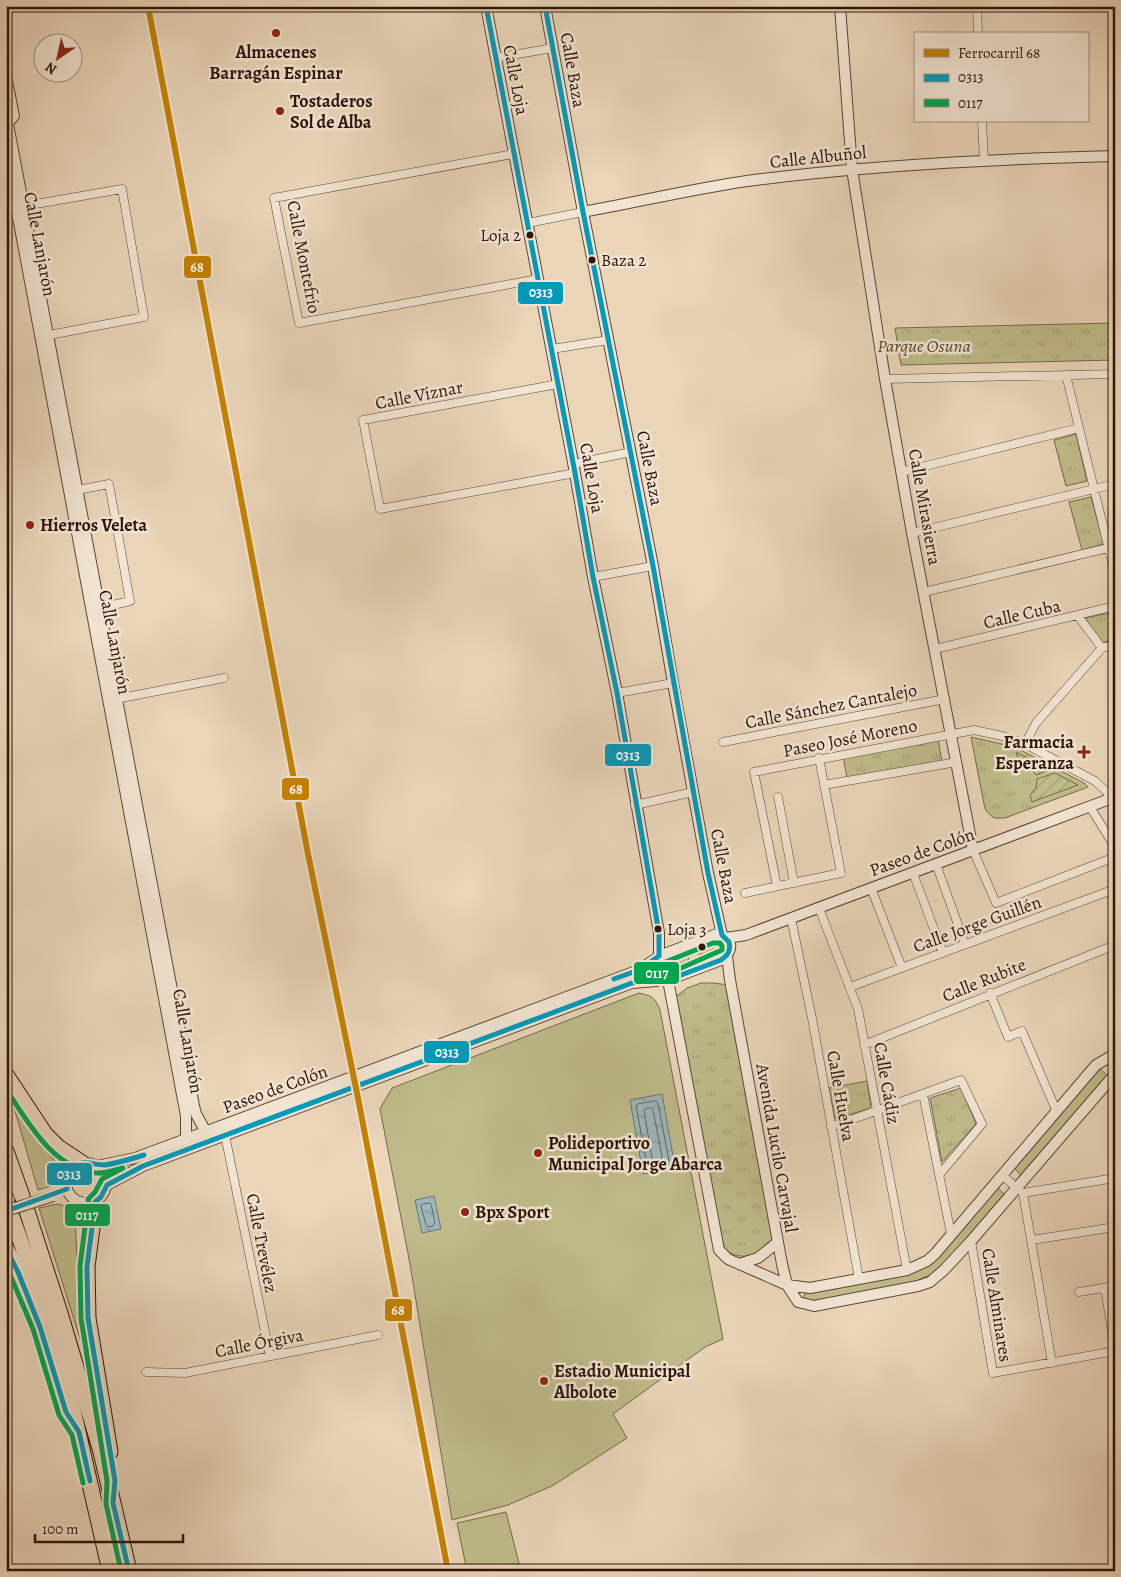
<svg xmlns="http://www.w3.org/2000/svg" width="1121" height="1577" font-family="Alegreya,serif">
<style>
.grass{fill:#bfbb8a;stroke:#76684a}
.park{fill:url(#park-tufts);stroke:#76684a}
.garden{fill:url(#garden-furrows);stroke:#76684a}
.water{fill:url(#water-ripples);stroke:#717574}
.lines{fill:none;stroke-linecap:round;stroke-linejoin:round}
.shore{stroke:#666562;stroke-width:1}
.minor-casing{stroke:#5d4436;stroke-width:9}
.tertiary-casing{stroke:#5d4436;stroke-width:12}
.motorway-casing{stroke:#2e140a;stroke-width:17}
.minor{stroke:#f1e4d2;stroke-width:8}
.tertiary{stroke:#f1e4d2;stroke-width:10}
.motorway{stroke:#ead5b9;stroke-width:15}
.tertiary-bridge-casing{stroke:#5d4436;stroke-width:12;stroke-linecap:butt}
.tertiary-bridge{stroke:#f1e4d2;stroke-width:10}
.bus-1-casing{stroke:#f1e4d2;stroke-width:9}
.bus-2-casing{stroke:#f1e4d2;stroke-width:9}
.bus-1{stroke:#059aba;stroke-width:5}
.bus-2{stroke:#00a651;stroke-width:5}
.rail-1-casing{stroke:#f1e4d2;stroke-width:10}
.rail-1{stroke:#c58202;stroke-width:6}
.poi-dot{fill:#8f2418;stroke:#f1e4d2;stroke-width:2}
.bus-dot{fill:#2e140a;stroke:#f1e4d2;stroke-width:2}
.labels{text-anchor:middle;stroke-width:5;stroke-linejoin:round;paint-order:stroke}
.bus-label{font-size:17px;fill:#2e140a;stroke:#f1e4d2;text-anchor:start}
.poi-label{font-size:18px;font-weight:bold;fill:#2e140a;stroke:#f1e4d2;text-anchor:start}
.street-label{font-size:18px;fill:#2e140a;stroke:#f1e4d2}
.park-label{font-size:18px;font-style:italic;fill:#5a4630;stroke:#f1e4d2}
.line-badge{stroke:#f1e4d2;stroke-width:2}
.badge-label{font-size:14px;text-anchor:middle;font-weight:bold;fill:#fff}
</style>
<defs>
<pattern id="park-tufts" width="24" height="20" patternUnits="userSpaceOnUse" patternTransform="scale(1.25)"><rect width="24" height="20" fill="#bfbb8a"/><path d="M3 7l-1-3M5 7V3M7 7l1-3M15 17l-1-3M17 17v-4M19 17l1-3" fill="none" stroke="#a4a076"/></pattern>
<pattern id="garden-furrows" width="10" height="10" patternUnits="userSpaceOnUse" patternTransform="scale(1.25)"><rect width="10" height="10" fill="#bfbb8a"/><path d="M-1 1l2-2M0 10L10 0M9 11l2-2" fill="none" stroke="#a4a076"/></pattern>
<pattern id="water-ripples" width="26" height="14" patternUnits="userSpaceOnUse" patternTransform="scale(1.25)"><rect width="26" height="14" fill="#9db6ba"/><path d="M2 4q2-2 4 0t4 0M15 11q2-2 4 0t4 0" fill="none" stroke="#809395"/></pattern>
</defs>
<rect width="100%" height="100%" fill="#ead5b9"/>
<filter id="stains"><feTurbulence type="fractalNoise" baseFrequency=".004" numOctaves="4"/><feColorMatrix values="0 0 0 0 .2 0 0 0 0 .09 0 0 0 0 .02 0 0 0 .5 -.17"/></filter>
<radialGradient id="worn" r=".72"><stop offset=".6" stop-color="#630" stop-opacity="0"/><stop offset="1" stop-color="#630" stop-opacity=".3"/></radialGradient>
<!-- grass -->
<path class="grass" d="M716 940 723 946C723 956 714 957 705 960L703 954H697L694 948Z
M686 951 691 966 672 973 664 971 662 965 664 960Z
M639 993C652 996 655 997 660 1010L723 1339 705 1347 613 1414 627 1438 552 1486 508 1505 452 1520 410 1264 380 1109 392 1088Z
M1100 1069 1108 1076 1021 1175 1014 1168Z
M10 1094 59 1168 61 1174C56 1186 49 1187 38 1190Z
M997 1187 1004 1194 945 1263 930 1275 911 1283 808 1302 803 1299 805 1293 908 1274 922 1268Z
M57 1204C69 1206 71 1210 75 1221L80 1311 87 1361 39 1208Z
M506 1512 521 1571H467L457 1523Z"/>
<!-- park -->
<path class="park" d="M1115 323V360L901 365 895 328Z
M1076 434 1087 481 1066 486 1054 440Z
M1091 497 1104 544 1082 550 1069 502Z
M1115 612V639L1102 643 1085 618Z
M971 737 1015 747 1084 783 1088 787 1005 818H994L986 811 984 804Z
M938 739 942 762 847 778 843 756Z
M701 983H714L728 985 775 1240C762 1256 743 1262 725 1250L713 1201 675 997 687 988Z
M867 1081 871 1108 835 1119 829 1088Z
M961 1088 976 1124 942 1162 930 1098Z"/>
<!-- garden -->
<path class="garden" d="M1016 753V752L1049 770 1036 775 1030 768 1021 767Z
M1055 773 1078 785 1032 802 1030 795 1036 788 1037 779Z"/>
<!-- water -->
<path class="water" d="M662 1094 675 1167 643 1174 630 1100Z
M434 1196 441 1229 422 1233 415 1200Z"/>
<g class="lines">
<!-- shore -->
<path class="shore" d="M656 1101 658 1103 669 1161 667 1164 649 1167 647 1165 636 1106 638 1104Z
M651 1108 653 1110 662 1156 661 1159 655 1160 652 1158 644 1111 645 1109Z
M423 1204 429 1203 431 1204 435 1223 433 1226 428 1227 426 1225 421 1206Z"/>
<!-- minor casing -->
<g class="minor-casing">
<path id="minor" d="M977 6 978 34
M495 58 553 48
M982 121 984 160
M513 154 274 198 299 323 538 279
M24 206 122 189 144 317 44 336
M528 223 583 212
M552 349 608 340
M1066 375 1115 574
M885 379 1115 374
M558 384 363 420 380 509 575 473
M573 464 631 452
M901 472 1079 428
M77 490 109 484 130 601 100 608
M912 533 1115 484
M593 577 653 566
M924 592 1108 548
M1078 616 1102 648
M935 649 1115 606
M617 693 673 683
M116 699 224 678
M723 742 945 699
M1025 744 1036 723 1102 648 1115 644
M824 785 957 762
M778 797 794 883
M635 805 693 792
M1090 807 1115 847
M973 850 996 903 1115 857
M936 864 965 944
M913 873 943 953
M777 886 754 772 974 730 1002 736 1025 744 1095 781 1107 792 1110 799
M871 888 902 968
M745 893 841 873 819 758
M819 908 858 1009 907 1270
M791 918 812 1018 859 1279
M850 987 1115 889
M990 993 1008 1037 1022 1031 1056 1110
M864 1045 1115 945
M1108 1059 1115 1065
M923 1094 951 1234
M831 1127 961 1080 982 1124 939 1175
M225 1135 270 1356
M1002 1175 1019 1190
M1023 1193 1052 1363
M1023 1193 1115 1178
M1032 1240 1115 1227
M971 1241 993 1373 1115 1351
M1105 1288 1115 1350
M1079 1292 1115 1286
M146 1372 185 1373 378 1335"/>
</g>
<!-- tertiary casing -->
<g class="tertiary-casing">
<path id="tertiary" d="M486 6 575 473 593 577 617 693 659 933V956
M545 6 583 212 653 566 673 683 708 873 722 935
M840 6 852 169 885 379 912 533 973 850
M6 76 14 116 6 125
M8 124 194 1106 196 1114 206 1132
M6 153 186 1116V1138
M583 212C638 202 692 189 747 181 869 165 992 159 1115 156
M717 934C734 937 734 952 721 960L668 980C656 977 653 966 659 956Z
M726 938 746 935 1115 797
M727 956 730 980 782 1264 787 1285 798 1302 814 1306 918 1286 930 1282 944 1270 971 1241 1115 1074
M668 980 719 1250 728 1259 787 1285 810 1288 907 1270 927 1261 935 1254 1096 1065 1115 1054
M66 1183a20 20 0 1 1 40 0a20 20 0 1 1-40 0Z
M97 1166 135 1158 639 970 657 958
M107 1185 143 1166 632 983 656 981 662 979
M739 1264 758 1258 778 1242"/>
</g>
<!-- motorway casing -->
<g class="motorway-casing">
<path id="motorway" d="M6 1075 45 1134 58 1147 82 1163
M6 1151 22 1196
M6 1199 7 1200
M95 1202 97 1208 92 1228 87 1267 88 1318 110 1452
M27 1211 60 1313 101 1452 129 1571
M12 1217 38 1290 73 1410 110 1571
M6 1248 18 1272 39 1325"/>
</g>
<!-- minor -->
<use href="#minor" class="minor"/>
<!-- tertiary -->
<use href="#tertiary" class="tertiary"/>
<!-- motorway -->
<use href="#motorway" class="motorway"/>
<!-- tertiary-bridge casing -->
<g class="tertiary-bridge-casing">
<path id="tertiary-bridge" d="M6 1211 53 1196"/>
</g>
<!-- tertiary-bridge -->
<use href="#tertiary-bridge" class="tertiary-bridge"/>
<!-- bus-1 casing -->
<g class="bus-1-casing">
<path id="bus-1" d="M486 6 575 473 593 577 617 693 659 933V956L639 970 614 979
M6 1211 67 1189C66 1175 73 1161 89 1163 95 1164 99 1165 105 1165 118 1163 131 1159 144 1155
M6 1248 18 1272 40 1327 66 1412 79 1432 90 1481
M129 1571 113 1503 115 1481 88 1318 87 1267 92 1228 97 1208 95 1202 101 1197 107 1185 143 1166 632 983 662 979 668 980 721 960C728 955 731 951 729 942L722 935 708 873 653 566 583 212 545 6"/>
</g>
<!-- bus-2 casing -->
<g class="bus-2-casing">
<path id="bus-2" d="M713 943H720L722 946V950L672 972 646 974 663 963Z
M6 1089C28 1122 52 1168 96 1173 104 1174 115 1170 123 1168L102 1179 95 1192 88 1199 89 1208 85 1227 80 1266 81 1318 107 1481 106 1504 121 1571
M6 1265 33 1329 59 1415 72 1435 83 1483"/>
</g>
<!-- bus-1 -->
<use href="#bus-1" class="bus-1"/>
<!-- bus-2 -->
<use href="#bus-2" class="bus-2"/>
<!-- rail-1 casing -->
<g class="rail-1-casing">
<path id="rail-1" d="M148 6 308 854 358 1098 448 1571"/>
</g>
<!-- rail-1 -->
<use href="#rail-1" class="rail-1"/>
</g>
<!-- markers -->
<g class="poi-dot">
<circle cx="276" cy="33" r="5"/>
<circle cx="280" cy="111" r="5"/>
<circle cx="30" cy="525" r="5"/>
<path d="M1081.5 744.5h5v5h5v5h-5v5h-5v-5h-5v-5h5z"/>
<circle cx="538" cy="1153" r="5"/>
<circle cx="465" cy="1212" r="5"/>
<circle cx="544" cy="1381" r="5"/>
</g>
<g class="bus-dot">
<circle cx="530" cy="235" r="4.5"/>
<circle cx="592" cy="260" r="4.5"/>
<circle cx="658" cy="929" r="4.5"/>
<circle cx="702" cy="947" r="4.5"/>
</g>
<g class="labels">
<!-- bus labels -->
<g class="bus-label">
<text x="521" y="241" text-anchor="end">Loja 2</text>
<text x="601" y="266">Baza 2</text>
<text x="667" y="935">Loja 3</text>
</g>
<!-- poi labels -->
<g class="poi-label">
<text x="276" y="58" text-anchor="middle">Almacenes<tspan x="276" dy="21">Barragán Espinar</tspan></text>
<text x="290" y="107">Tostaderos<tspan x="290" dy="21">Sol de Alba</tspan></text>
<text x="40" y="531">Hierros Veleta</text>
<text x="1074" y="748" text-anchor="end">Farmacia<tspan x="1074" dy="21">Esperanza</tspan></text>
<text x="548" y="1149">Polideportivo<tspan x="548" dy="21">Municipal Jorge Abarca</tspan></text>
<text x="475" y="1218">Bpx Sport</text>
<text x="554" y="1377">Estadio Municipal<tspan x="554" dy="21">Albolote</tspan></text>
</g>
<!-- street labels -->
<g class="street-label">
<text transform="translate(573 70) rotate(80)" y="6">Calle Baza</text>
<text transform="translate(516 80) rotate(79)" y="6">Calle Loja</text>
<text transform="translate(818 157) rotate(-6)" y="6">Calle Albuñol</text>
<text transform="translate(40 244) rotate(79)" y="6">Calle Lanjarón</text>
<text transform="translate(304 257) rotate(79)" y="6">Calle Montefrío</text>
<text transform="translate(419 395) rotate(-11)" y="6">Calle Víznar</text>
<text transform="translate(650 468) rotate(79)" y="6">Calle Baza</text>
<text transform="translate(592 478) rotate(80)" y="6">Calle Loja</text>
<text transform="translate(925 507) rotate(80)" y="6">Calle Mirasierra</text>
<text transform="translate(1022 614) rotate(-13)" y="6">Calle Cuba</text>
<text transform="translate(115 642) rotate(79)" y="6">Calle Lanjarón</text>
<text transform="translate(831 706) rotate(-11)" y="6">Calle Sánchez Cantalejo</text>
<text transform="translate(850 738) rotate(-11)" y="6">Paseo José Moreno</text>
<text transform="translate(922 852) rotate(-20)" y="6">Paseo de Colón</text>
<text transform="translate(724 866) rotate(79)" y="6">Calle Baza</text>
<text transform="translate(977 924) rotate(-20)" y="6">Calle Jorge Guillén</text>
<text transform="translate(984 980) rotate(-22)" y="6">Calle Rubite</text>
<text transform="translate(188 1041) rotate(80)" y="6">Calle Lanjarón</text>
<text transform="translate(887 1083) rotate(80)" y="6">Calle Cádiz</text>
<text transform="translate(275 1089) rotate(-20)" y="6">Paseo de Colón</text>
<text transform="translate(841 1096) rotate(80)" y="6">Calle Huelva</text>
<text transform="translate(777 1148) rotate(80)" y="6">Avenida Lucilo Carvajal</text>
<text transform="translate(262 1243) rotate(79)" y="6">Calle Trevélez</text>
<text transform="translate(997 1305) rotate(81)" y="6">Calle Alminares</text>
<text transform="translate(259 1343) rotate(-11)" y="6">Calle Órgiva</text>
</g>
<!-- park labels -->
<g class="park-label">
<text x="924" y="352">Parque Osuna</text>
</g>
</g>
<g class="line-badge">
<rect x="183" y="255" width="29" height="24" rx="5" fill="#c58202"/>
<rect x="517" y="281" width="47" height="24" rx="5" fill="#059aba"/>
<rect x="604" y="743" width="48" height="24" rx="5" fill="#059aba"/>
<rect x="281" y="777" width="29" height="24" rx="5" fill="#c58202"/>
<rect x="633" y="961" width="47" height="24" rx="5" fill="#00a651"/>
<rect x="423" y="1040" width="47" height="24" rx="5" fill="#059aba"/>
<rect x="46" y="1162" width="47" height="24" rx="5" fill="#059aba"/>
<rect x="64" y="1203" width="47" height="24" rx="5" fill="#00a651"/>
<rect x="384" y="1298" width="29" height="24" rx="5" fill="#c58202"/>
</g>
<g class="badge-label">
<text x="197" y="272">68</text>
<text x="541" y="297">0313</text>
<text x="628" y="760">0313</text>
<text x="296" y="794">68</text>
<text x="657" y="978">0117</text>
<text x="447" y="1057">0313</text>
<text x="69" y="1179">0313</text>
<text x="87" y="1220">0117</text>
<text x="398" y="1315">68</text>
</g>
<!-- margin -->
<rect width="1121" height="1577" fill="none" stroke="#ead5b9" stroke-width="25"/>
<rect x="8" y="8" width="1106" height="1562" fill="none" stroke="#2e140a" stroke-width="2.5"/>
<rect x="12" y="12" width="1096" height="1552" fill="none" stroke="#2e140a"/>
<!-- legend -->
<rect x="914" y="32" width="175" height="90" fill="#f1e4d2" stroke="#a39182"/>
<rect x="924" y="49" width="25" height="8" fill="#c58202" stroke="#a39182"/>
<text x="958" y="58" font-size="15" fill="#2e140a">Ferrocarril 68</text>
<rect x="924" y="74" width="25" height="8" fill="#059aba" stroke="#a39182"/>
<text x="958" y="82" font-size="15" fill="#2e140a">0313</text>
<rect x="924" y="99" width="25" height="8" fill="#00a651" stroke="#a39182"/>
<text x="958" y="108" font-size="15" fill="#2e140a">0117</text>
<!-- north arrow -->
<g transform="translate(58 58) rotate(214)"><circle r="24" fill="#f1e4d2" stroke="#a39182"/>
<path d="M0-4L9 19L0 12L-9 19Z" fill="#8f2418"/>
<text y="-8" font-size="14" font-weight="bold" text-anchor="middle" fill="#2e140a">N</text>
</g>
<!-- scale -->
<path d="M35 1534v8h148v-8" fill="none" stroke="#2e140a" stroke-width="2.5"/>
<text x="42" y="1534" font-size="15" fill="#2e140a" stroke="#f1e4d2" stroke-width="4" paint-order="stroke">100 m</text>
<rect width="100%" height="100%" filter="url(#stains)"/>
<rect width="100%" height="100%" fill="url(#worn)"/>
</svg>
